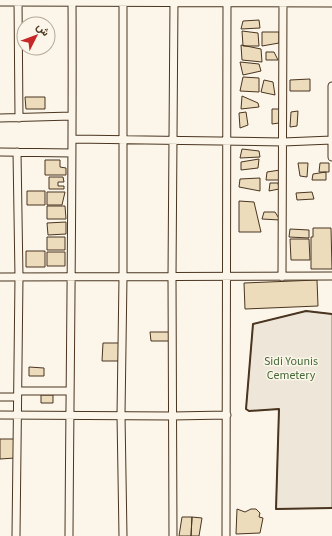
<svg xmlns="http://www.w3.org/2000/svg" width="332" height="536" font-family="'Source Sans 3',Vazirmatn,sans-serif">
<style>
.green{fill:#ede6d9;stroke:#887966}
.building{fill:#ecdcbc;stroke:#4a3520}
.lines{fill:none;stroke-linecap:round;stroke-linejoin:round}
.minor-casing{stroke:#4a3520;stroke-width:9}
.minor{stroke:#fbf6e9;stroke-width:7}
.wall{stroke:#4a3520;stroke-width:2}
.labels{text-anchor:middle;stroke-width:3;stroke-linejoin:round;paint-order:stroke}
.park-label{font-size:12px;fill:#436837;stroke:#fbf6e9}
</style>
<rect width="100%" height="100%" fill="#fbf6e9"/>
<!-- green -->
<path class="green" d="M306 311 332 314V508L276 509 279 409 249 411 246 409 253 324Z"/>
<!-- building -->
<path class="building" d="M259 20 260 28 241 29 243 21Z
M242 31 258 33 259 46H243Z
M262 32H279V43L262 46Z
M241 45 261 49 262 62 242 60Z
M266 52H274L278 60H266Z
M240 62 259 64 261 71 243 75Z
M243 77 259 78V92L240 91Z
M310 79V91H290V80Z
M264 80 273 82 275 95 261 92Z
M242 96 258 103 259 107 241 109Z
M25 97H45V109H26Z
M272 109H280L279 123 272 124Z
M298 111 297 126 290 127 291 112Z
M246 112 248 125 240 128 239 113Z
M242 149 259 151 260 157 240 158Z
M259 159 258 168 241 170V162Z
M45 160H60V167L66 168V175H45Z
M298 163H308L307 177 300 176Z
M320 163H329V172H319Z
M280 170V180H266L267 172Z
M326 172V180H312L313 174Z
M49 177H63L64 182H58V186H64V189H49Z
M260 178V191L239 187 240 179Z
M270 183H278L279 189 269 191Z
M27 191H45V205H27Z
M47 192H65L62 205H47Z
M312 192 314 199 297 200 296 193Z
M239 201 254 202 261 232H239Z
M47 206H65L66 219H47Z
M264 212H275L280 220 262 219Z
M66 222V234L48 235 47 223Z
M313 228H331L332 269H311V237H313Z
M290 229 309 230V238L289 237Z
M47 237H65V250H47Z
M290 239H309L310 260H291Z
M26 251H45V267H26Z
M47 252H65V266H47Z
M317 280 318 306 245 309 244 283Z
M150 332H169V341H151Z
M103 343H120V361H102Z
M29 367 44 368V376H29Z
M41 395H53V403H41Z
M0 439H14L15 458 0 459Z
M237 509 245 512 251 509H256L260 513 259 517 263 518 260 533 236 534Z
M182 517H192L191 536H179Z
M192 517 202 518 199 536H191Z"/>
<g class="lines">
<!-- minor casing -->
<g class="minor-casing">
<path id="minor" d="M18 0 19 118
M123 0V277L121 415 123 536
M0 2 332 3
M332 86V157
M0 118 72 116
M72 139 283 142 332 140
M0 152 72 153
M0 277 332 276
M282 277 283 0
M18 391H70
M0 397H17
M0 415 172 416 227 415
M16 536 19 277 17 152
M69 536C70 357 73 179 72 0
M173 536 172 277 174 0
M226 536 227 0"/>
</g>
<!-- minor -->
<use href="#minor" class="minor"/>
<!-- wall -->
<path class="wall" d="M332 314 306 311 253 324 246 409 249 411 279 409 276 509 332 508"/>
</g>
<g class="labels">
<!-- park labels -->
<g class="park-label">
<text x="291" y="365">Sidi Younis<tspan x="291" dy="14">Cemetery</tspan></text>
</g>
</g>
<!-- north arrow -->
<g transform="translate(36 36) rotate(48)"><circle r="19" fill="#fbf6e9" stroke="#b4a999"/>
<path d="M0-3L7 15L0 10L-7 15Z" fill="#c62828"/>
<text y="-6" font-size="11" font-weight="bold" text-anchor="middle" fill="#4a3520">ش</text>
</g>
</svg>
